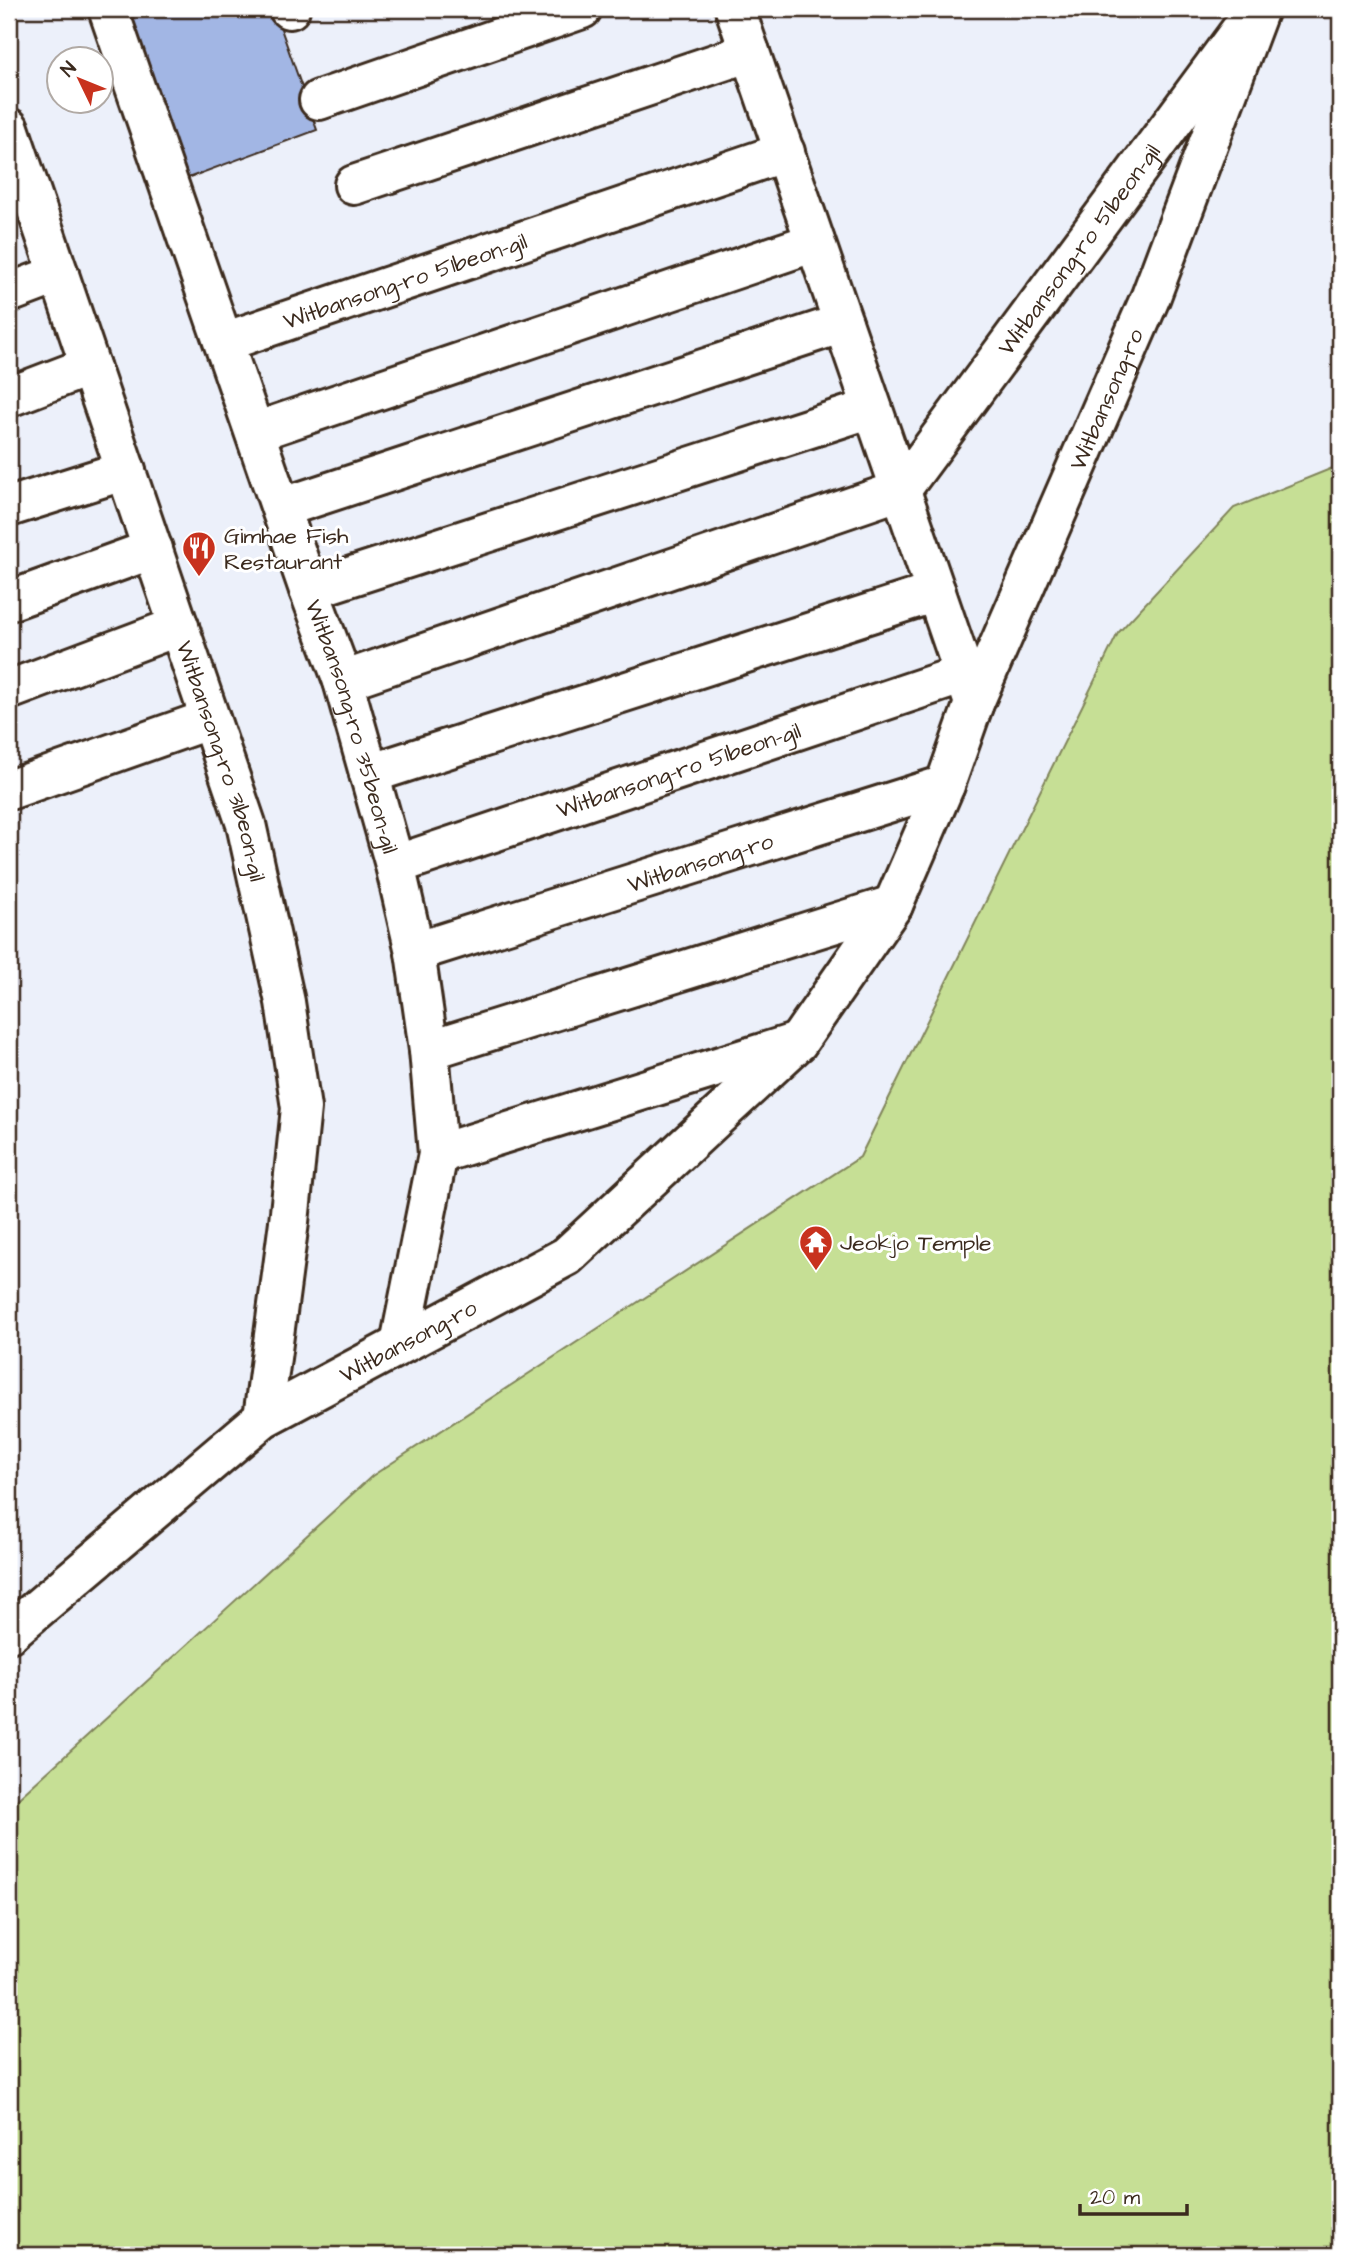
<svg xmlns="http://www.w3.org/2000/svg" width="1349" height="2264" font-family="'Architects Daughter',sans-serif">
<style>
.green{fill:#c6df95;stroke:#80845a;stroke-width:2}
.building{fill:#a2b6e4;stroke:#3b2a1e;stroke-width:2}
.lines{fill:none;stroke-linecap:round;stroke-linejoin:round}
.minor-casing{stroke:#3b2a1e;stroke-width:44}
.major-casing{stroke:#3b2a1e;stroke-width:44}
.minor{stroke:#fff;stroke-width:38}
.major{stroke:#fff;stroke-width:38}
.labels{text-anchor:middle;stroke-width:6;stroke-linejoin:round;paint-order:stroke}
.street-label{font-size:23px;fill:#3b2a1e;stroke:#fff}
.poi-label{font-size:23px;fill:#3b2a1e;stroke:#fff;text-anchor:start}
</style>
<rect width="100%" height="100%" fill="#ecf0fa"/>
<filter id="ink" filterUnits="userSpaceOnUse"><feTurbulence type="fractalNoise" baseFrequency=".0143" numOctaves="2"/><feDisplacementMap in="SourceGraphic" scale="14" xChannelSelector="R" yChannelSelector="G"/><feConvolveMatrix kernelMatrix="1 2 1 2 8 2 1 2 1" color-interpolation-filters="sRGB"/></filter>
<g filter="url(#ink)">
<!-- green -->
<path class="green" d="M1340 465V2255H9V1807L372 1476 860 1157 1118 633 1234 508Z"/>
<!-- building -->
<path class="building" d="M127 9H274L317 130 188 178Z"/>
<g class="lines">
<!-- minor casing -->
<g class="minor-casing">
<g id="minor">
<path id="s1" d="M108 9 309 590 343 681 395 865 415 952 429 1050 438 1154 400 1344"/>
<path d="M289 9H290"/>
<path d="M735 9 974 703"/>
<path d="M319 100 582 9"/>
<path id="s2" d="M9 128 246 824 285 1002 301 1108 289 1222 263 1418"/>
<path d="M354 185 750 52"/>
<path d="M9 293 59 274"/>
<path id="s3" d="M224 342 785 152"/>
<path d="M9 397 90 366"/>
<path d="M255 432 815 242"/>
<path d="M9 507 126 470"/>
<path d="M281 508 843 323"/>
<path d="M309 590 872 408"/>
<path d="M9 601 153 549"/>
<path id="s4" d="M343 681 901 490 1251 16"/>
<path d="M9 690 179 626"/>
<path d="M369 774 936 592"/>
<path d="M9 790 210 719"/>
<path id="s5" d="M395 865 964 674"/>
<path id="s6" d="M415 952 945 785"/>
<path d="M429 1050 893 905"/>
<path d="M438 1154 798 1042"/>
</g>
</g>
<!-- major casing -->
<g class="major-casing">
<g id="major">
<path id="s7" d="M9 1633 263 1418 567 1256 798 1042 893 905 945 785 974 703 1151 296 1259 9"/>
</g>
</g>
<!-- minor -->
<use href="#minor" class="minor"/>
<!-- major -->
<use href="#major" class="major"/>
</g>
</g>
<!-- icons -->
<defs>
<g id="restaurant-pin" transform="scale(1.75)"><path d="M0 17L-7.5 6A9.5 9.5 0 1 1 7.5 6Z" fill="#c8321e" stroke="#fff"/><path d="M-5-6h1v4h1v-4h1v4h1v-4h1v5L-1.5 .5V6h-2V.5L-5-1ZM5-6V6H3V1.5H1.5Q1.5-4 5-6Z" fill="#fff"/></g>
<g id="temple-pin" transform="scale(1.75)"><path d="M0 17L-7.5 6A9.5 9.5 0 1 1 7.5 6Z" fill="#c8321e" stroke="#fff"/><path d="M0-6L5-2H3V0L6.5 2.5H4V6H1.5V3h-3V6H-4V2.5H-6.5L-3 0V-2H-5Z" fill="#fff"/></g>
</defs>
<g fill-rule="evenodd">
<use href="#restaurant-pin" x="199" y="548"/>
<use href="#temple-pin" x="816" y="1242"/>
</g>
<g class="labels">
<!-- street labels -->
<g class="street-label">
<text dy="8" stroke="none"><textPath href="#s4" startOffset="889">Witbansong-ro 51beon-gil</textPath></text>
<text dy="8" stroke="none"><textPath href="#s3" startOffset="191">Witbansong-ro 51beon-gil</textPath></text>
<text dy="8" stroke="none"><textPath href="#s7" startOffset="1708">Witbansong-ro</textPath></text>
<text dy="8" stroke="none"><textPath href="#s1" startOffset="758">Witbansong-ro 35beon-gil</textPath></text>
<text dy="8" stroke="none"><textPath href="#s2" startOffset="668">Witbansong-ro 31beon-gil</textPath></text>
<text dy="8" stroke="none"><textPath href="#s5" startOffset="299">Witbansong-ro 51beon-gil</textPath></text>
<text dy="8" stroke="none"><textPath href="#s6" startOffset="299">Witbansong-ro</textPath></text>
<text dy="8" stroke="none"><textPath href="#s7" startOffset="497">Witbansong-ro</textPath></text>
</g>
<!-- poi labels -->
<g class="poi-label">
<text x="224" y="543">Gimhae Fish<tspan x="224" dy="26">Restaurant</tspan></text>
<text x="840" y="1250">Jeokjo Temple</text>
</g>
</g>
<!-- margin -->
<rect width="1349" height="2264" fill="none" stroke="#fff" stroke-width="35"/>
<rect x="18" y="18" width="1314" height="2229" fill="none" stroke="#3b2a1e" stroke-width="2.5" filter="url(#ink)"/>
<!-- north arrow -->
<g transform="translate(80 80) rotate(313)"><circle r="33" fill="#ffffff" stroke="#b1aaa5" stroke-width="2"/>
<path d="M0-5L12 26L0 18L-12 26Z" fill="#c8321e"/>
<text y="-10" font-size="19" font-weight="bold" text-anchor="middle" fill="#3b2a1e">N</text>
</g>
<!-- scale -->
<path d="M1080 2204v10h107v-10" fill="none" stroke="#3b2a1e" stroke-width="3.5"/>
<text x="1090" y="2204" font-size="21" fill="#3b2a1e" stroke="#ffffff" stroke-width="5" paint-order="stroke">20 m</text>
</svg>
